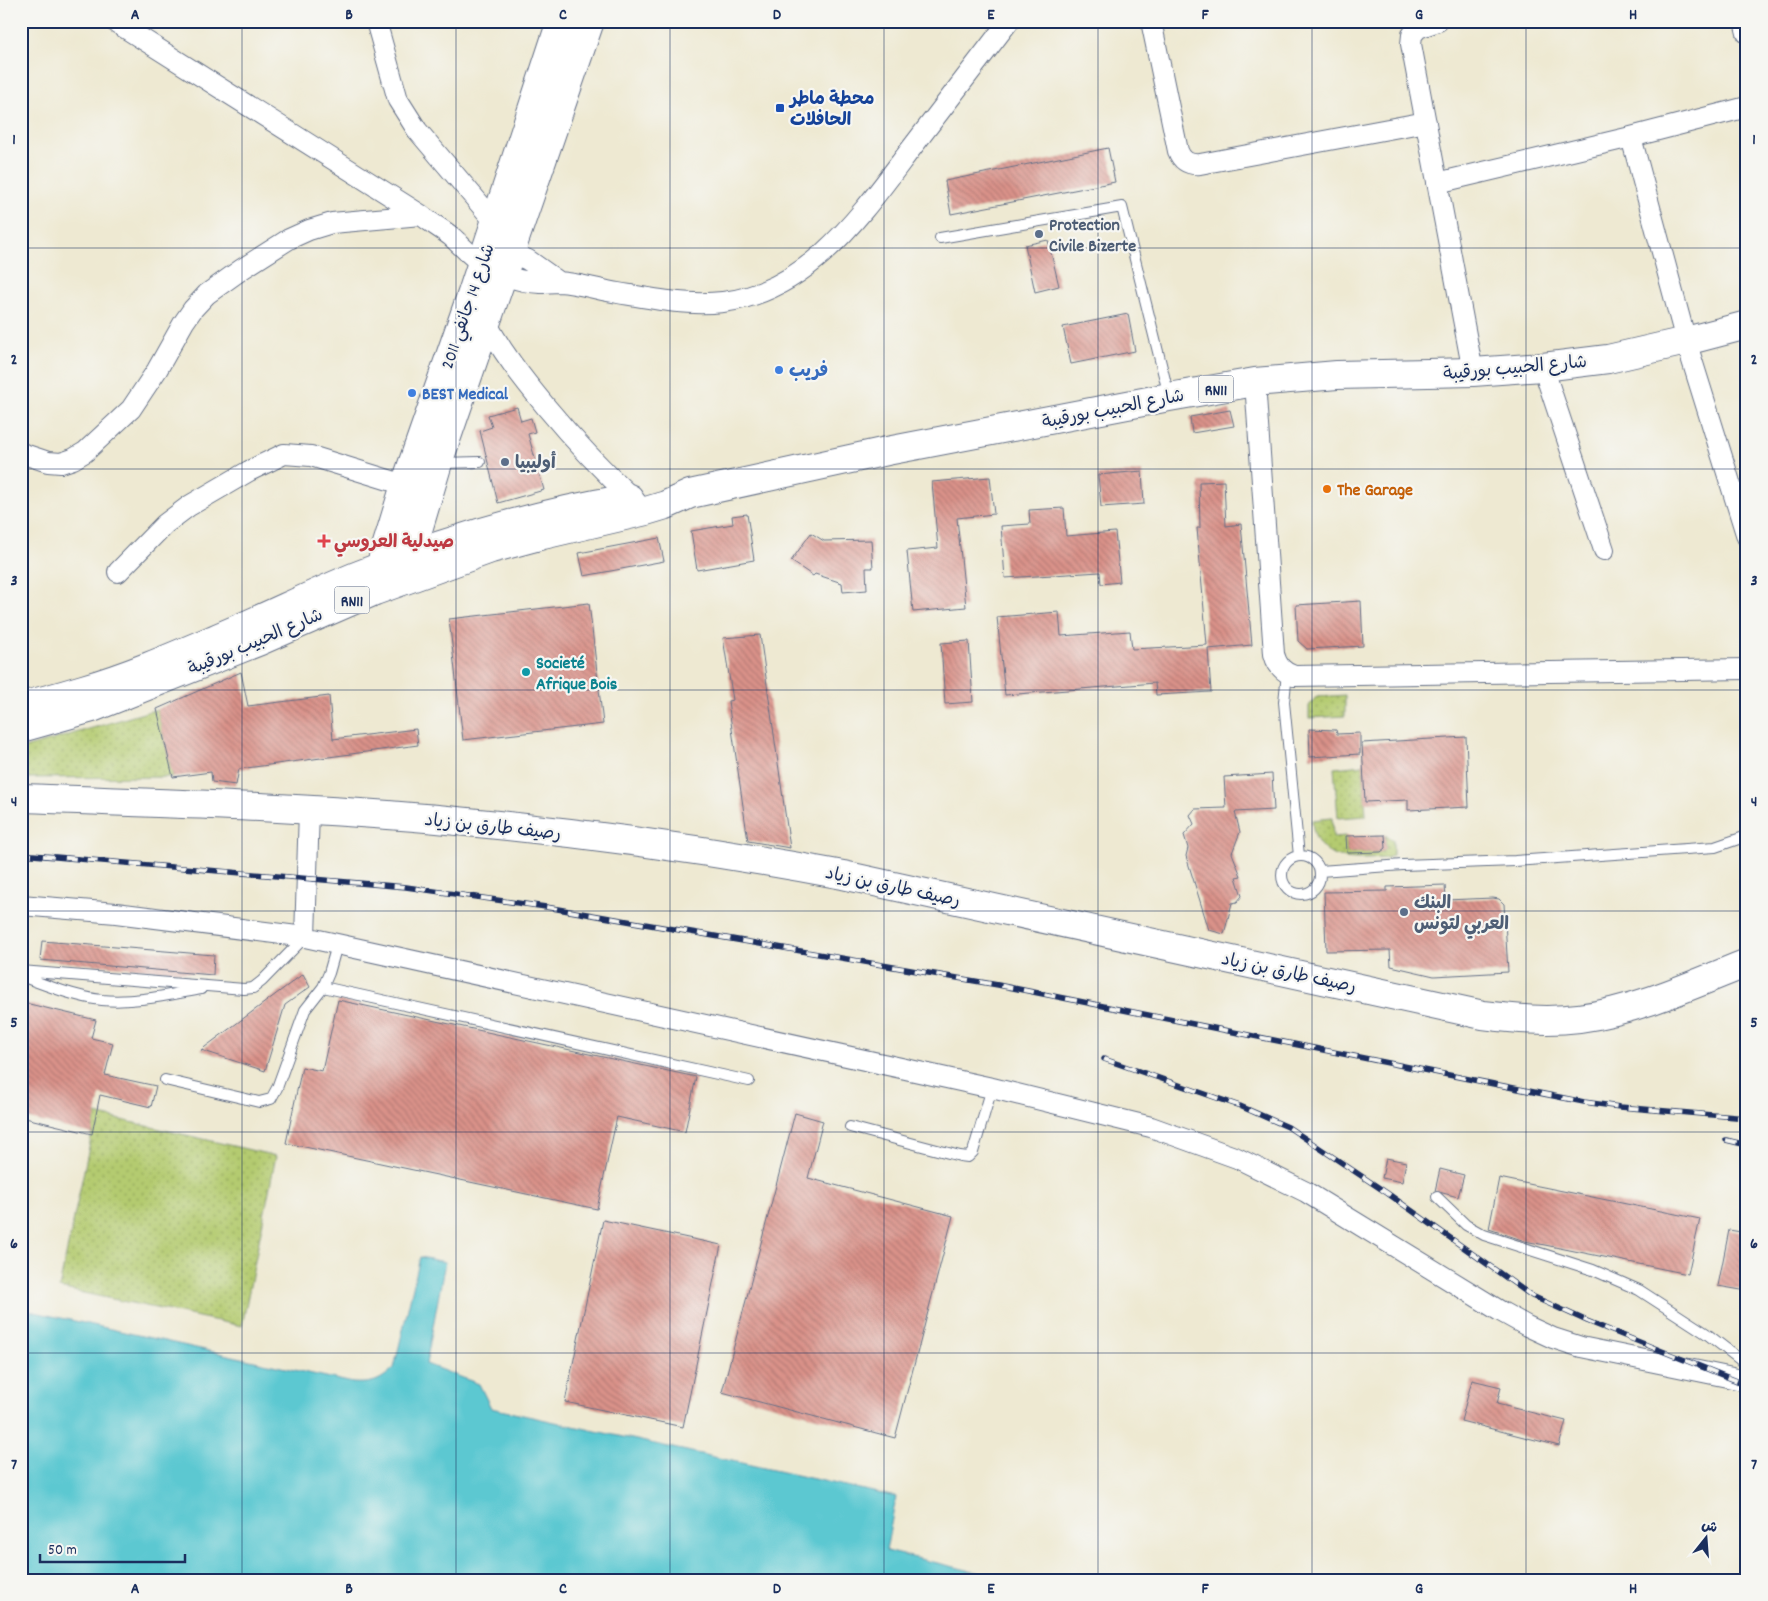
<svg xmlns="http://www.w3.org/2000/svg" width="1768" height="1601" font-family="Dekko,'Playpen Sans Arabic',sans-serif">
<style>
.grass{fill:url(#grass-dots);stroke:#687d66}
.water{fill:#5bc8d1;stroke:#3b7c98}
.building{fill:url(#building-back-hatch)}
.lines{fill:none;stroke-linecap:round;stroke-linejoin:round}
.service-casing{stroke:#657087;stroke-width:12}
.minor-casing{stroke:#657087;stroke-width:22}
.secondary-casing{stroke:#657087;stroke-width:30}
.primary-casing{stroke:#657087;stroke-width:30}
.service{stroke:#fff;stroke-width:10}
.minor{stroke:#fff;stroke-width:20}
.secondary{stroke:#fff;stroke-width:28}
.primary{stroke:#fff;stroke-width:28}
.rail-casing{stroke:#1b2f5e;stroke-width:5.5}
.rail{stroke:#f6f6f2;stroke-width:4;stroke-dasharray:11;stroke-linecap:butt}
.grid{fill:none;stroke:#1b2f5e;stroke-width:1;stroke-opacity:0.55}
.transit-dot{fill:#1a4fb4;stroke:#f6f6f2;stroke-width:2}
.service-dot{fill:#5c6f8a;stroke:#f6f6f2;stroke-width:2}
.shop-dot{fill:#3f7fe0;stroke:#f6f6f2;stroke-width:2}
.food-dot{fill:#e8710a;stroke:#f6f6f2;stroke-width:2}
.health-dot{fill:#e0444e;stroke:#f6f6f2;stroke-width:2}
.culture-dot{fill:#0f9aa8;stroke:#f6f6f2;stroke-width:2}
.labels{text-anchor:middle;stroke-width:4.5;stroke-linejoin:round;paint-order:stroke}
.shield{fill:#f6f6f2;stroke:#5d6b8a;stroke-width:1}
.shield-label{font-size:16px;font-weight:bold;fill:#1b2f5e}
.transit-label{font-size:18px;font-weight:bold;fill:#164399;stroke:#f6f6f2;text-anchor:start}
.service-label{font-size:18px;font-weight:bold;fill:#4e5e75;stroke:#f6f6f2;text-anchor:start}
.street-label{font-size:18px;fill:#1b2f5e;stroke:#f6f6f2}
.shop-label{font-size:18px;font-weight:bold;fill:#366cbe;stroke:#f6f6f2;text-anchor:start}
.food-label{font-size:18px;font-weight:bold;fill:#c56008;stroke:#f6f6f2;text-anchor:start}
.health-label{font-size:18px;font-weight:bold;fill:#be3a42;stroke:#f6f6f2;text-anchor:start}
.culture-label{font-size:18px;font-weight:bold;fill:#0d838f;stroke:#f6f6f2;text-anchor:start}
.neatline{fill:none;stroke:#1b2f5e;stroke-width:2}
.grid-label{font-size:16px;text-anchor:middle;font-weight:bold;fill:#1b2f5e}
</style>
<defs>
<pattern id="grass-dots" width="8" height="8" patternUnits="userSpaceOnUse" patternTransform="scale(1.25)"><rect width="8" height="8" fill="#b4cb6f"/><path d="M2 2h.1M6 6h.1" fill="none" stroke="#92a55e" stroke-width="1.8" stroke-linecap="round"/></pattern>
<pattern id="building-back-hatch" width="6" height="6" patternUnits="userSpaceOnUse" patternTransform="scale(1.25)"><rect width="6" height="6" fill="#da9289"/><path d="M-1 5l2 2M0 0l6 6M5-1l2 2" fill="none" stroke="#b07873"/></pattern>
</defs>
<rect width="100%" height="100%" fill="#f6f6f2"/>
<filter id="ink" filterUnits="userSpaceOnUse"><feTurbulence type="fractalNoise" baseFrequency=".02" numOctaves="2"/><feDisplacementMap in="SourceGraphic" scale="10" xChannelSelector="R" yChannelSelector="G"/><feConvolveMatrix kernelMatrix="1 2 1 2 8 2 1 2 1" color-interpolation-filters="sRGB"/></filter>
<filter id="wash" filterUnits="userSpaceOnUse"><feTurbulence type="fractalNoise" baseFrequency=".0096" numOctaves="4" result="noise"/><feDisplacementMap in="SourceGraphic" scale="20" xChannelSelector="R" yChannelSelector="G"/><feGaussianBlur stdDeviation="1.12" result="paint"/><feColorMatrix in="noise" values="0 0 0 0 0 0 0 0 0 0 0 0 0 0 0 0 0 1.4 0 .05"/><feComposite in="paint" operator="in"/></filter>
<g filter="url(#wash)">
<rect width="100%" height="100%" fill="#eee9d2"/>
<!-- grass -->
<path class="grass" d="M1345 695V716L1309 718V706L1316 697Z
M157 709 173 777 21 778V749Z
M1363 765 1366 816 1338 818 1334 768Z
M1332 818 1333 837 1346 836 1347 853 1381 852 1386 848 1385 835 1393 840V855L1388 858C1355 859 1315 866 1312 820Z
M96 1114 276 1156 242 1326 59 1288Z"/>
<!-- water -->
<path class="water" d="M420 1257 445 1262 426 1364 479 1384 491 1408 896 1497 886 1551 1010 1580H21V1309L353 1383C373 1384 380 1381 394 1368Z"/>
<g id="blocks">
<!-- building -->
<path class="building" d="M1108 148 1115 182 951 214 945 181Z
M1048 240 1059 286 1035 292 1025 245Z
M1128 314 1135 351 1071 364 1063 327Z
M517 407 521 421 531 418 535 432 528 434 544 490 498 503 480 431 492 427 488 415Z
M1230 410 1234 426 1192 433 1190 417Z
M1142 471 1144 504 1101 507 1098 475Z
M990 477 994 514 957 518 966 607 913 612 907 551 938 548 932 482Z
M1224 481 1226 526 1241 524 1252 645 1208 649 1211 692 1156 695 1155 683 1005 695 997 617 1059 612 1061 636 1130 631 1132 649 1207 645 1197 528H1200L1199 482Z
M1064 508 1066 536 1115 532 1120 582 1101 584 1100 572 1005 578 1001 526 1030 524 1029 510Z
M747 514 754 560 697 570 691 531 733 524 732 516Z
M811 533 824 541 871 540 873 568H866L867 590 843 592 842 583 815 574 813 576 791 561Z
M659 538 664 561 584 576 579 553Z
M1361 601 1363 646 1307 649 1298 641 1296 605Z
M589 603 603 724 463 740 449 619Z
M760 635 790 848 748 841 728 701 733 700 723 638Z
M969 641 973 702 945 704 941 643Z
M241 672 248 706 329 696 333 739 416 729 418 745 239 769 236 785 212 782 211 772 173 777 157 709Z
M1309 729 1336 730 1337 734 1360 733V754L1310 757Z
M1466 737 1469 807 1408 810V800L1365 802 1362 743Z
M1272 774 1274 810 1235 812 1240 832 1232 853 1241 876 1236 877 1242 896 1237 902 1232 903 1224 934 1209 930 1186 856 1188 848 1184 835 1194 824 1190 815 1195 809 1226 808 1224 777Z
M1385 835 1386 848 1381 852 1347 853 1346 836Z
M1445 885 1446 900 1493 898 1499 899 1504 904 1508 972 1434 976 1391 966 1390 950 1326 951 1324 892 1387 891V887Z
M42 941 214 955 213 975 40 960Z
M303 974 310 987 285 1005 265 1071 201 1050Z
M338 1000 696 1077 685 1132 617 1117 597 1209 286 1143 302 1067 322 1071Z
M21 1002 96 1020 91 1038 113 1043 105 1075 156 1086 151 1107 100 1095 92 1134 21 1117Z
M795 1113 823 1121 808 1178 953 1216 895 1438 722 1392Z
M1386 1158 1406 1162 1402 1182 1382 1178Z
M1440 1169 1464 1175 1458 1197 1435 1191Z
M1499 1178 1700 1219 1688 1274 1525 1241 1489 1229Z
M603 1220 721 1245 683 1427 565 1402Z
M1729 1230 1747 1233V1291L1718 1286Z
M1472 1380 1501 1387 1497 1404 1566 1421 1559 1446 1461 1421Z"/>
</g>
</g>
<g filter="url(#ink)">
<use href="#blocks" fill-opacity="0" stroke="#657087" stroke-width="1"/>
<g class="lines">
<!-- service casing -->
<g class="service-casing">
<path id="service" d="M940 238 1122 207 1169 396
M441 463 480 462
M1287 673 1284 702 1299 856
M1282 875a19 19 0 1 1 38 0a19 19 0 1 1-38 0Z
M1320 871 1403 865 1515 861 1715 847 1747 836
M21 971 244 989 253 988 262 981 305 937
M21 976C45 985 76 997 102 1000 135 1003 168 995 201 989
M323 987 749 1081
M165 1080 259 1102 271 1099 277 1088 305 1010 323 987 329 973 337 945
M850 1127 960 1156 968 1157 973 1152 992 1088
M1437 1197 1466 1225 1484 1235 1593 1270 1639 1290 1707 1334 1747 1365"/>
</g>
<!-- minor casing -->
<g class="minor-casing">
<path id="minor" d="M114 21 421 215C431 223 442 229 452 237 462 246 471 257 483 264 500 275 519 282 540 283 546 283 552 282 559 282 578 283 599 290 618 293 653 299 687 306 723 302 813 291 866 207 917 141 948 101 978 61 1009 21
M376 21 398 100 417 130 495 222
M1151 21 1178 151C1182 161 1189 165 1200 164L1426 122
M1438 21 1418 28 1412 35 1411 44 1473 372
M1744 21 1747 33
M1631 137 1686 341 1747 537
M1437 183 1631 137 1747 107
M499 247 528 260 559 282
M483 316C500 350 523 379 547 408 576 443 604 472 637 503
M1543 367 1604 550
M1255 382 1274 654C1277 666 1283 672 1294 676L1747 669
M21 453 48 462 61 463 73 459 85 452 131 409 157 370 184 322 193 309 207 294 242 269 289 239 309 230 332 223 421 215
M118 572 165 524 189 506 249 471 284 454 311 456 405 485
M21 905 116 913 305 937 992 1088 1151 1127 1237 1158 1306 1192 1500 1311 1527 1326 1553 1338 1581 1347 1747 1381
M305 937 309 810"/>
</g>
<!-- secondary casing -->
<g class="secondary-casing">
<path id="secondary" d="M408 575 418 530 438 463 590 21
M376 585 380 567 405 485 472 293 561 21
M21 798C166 803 312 807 457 821 586 833 715 851 843 875L1483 1015C1515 1019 1547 1022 1579 1018 1638 1010 1692 985 1747 963"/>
</g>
<!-- primary casing -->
<g class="primary-casing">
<path id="primary" d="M21 706C42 701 63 695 83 689 128 676 172 657 214 639 262 619 308 596 356 576 444 541 535 513 629 498
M21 728 92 708 260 641 375 591 491 549 543 535 646 511 666 505 690 494 887 451 1169 397 1255 382 1337 375 1473 372 1543 367 1608 359 1686 341 1747 325"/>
</g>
<!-- service -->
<use href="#service" class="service"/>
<!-- minor -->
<use href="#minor" class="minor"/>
<!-- secondary -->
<use href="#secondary" class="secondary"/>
<!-- primary -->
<use href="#primary" class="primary"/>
<!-- rail casing -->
<g class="rail-casing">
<path id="rail" d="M21 854 406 887 546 907 998 985 1584 1102 1620 1107 1747 1118
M1104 1059 1240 1106 1288 1127 1387 1193 1532 1296 1587 1321 1747 1385
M1726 1140 1747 1145"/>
</g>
<!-- rail -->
<use href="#rail" class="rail"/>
</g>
</g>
<!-- grid -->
<path class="grid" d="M242 21V1580M456 21V1580M670 21V1580M884 21V1580M1098 21V1580M1312 21V1580M1526 21V1580M21 248H1747M21 469H1747M21 690H1747M21 911H1747M21 1132H1747M21 1353H1747"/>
<!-- markers -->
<rect class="transit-dot" x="775" y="103" width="10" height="10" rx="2.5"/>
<g class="service-dot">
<circle cx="1039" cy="234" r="5"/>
<circle cx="505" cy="462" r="5"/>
<circle cx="1404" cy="912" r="5"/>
</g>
<g class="shop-dot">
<circle cx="779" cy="370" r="5"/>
<circle cx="412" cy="393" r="5"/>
</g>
<circle class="food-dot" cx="1327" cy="489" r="5"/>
<path class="health-dot" d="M321.5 533.5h5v5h5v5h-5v5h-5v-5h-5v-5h5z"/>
<circle class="culture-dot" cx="526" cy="672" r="5"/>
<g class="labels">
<!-- shield labels -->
<g class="shield">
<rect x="1198.5" y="375.5" width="35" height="27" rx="4"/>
<rect x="334.5" y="586.5" width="35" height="27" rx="4"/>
</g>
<g class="shield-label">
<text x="1216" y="395">RN11</text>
<text x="352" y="606">RN11</text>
</g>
<!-- transit labels -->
<g class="transit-label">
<text x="790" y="104">محطة ماطر<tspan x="790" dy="21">الحافلات</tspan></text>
</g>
<!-- service labels -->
<g class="service-label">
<text x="1049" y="230">Protection<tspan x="1049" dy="21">Civile Bizerte</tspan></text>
<text x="515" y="468">أوليبيا</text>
<text x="1414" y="908">البنك<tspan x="1414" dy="21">العربي لتونس</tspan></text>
</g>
<!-- street labels -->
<g class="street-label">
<text transform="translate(467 306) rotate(-71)" y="6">شارع 14 جانفي 2011</text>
<text transform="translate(1515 367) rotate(-5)" y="6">شارع الحبيب بورقيبة</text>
<text transform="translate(1113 408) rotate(-11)" y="6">شارع الحبيب بورقيبة</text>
<text transform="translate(255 641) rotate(-23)" y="6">شارع الحبيب بورقيبة</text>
<text transform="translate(493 826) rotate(6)" y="6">رصيف طارق بن زياد</text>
<text transform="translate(893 886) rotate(12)" y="6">رصيف طارق بن زياد</text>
<text transform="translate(1289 972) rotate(12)" y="6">رصيف طارق بن زياد</text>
</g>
<!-- shop labels -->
<g class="shop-label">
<text x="789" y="376">فريب</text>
<text x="422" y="399">BEST Medical</text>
</g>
<!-- food labels -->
<g class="food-label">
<text x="1337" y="495">The Garage</text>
</g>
<!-- health labels -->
<g class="health-label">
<text x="334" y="547">صيدلية العروسي</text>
</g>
<!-- culture labels -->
<g class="culture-label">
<text x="536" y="668">Societé<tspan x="536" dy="21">Afrique Bois</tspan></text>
</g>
</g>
<!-- margin -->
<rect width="1768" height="1601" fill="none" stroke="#f6f6f2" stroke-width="55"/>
<!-- north arrow -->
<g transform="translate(1706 1538) rotate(17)" stroke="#f6f6f2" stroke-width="4" paint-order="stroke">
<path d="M0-4L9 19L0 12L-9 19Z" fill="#1b2f5e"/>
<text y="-8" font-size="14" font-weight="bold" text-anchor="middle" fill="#1b2f5e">ش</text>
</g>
<!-- scale -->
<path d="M40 1554v8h145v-8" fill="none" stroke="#1b2f5e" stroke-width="2.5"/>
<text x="48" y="1554" font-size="15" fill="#1b2f5e" stroke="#f6f6f2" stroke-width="4" paint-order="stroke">50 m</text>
<rect x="28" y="28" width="1712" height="1546" class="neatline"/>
<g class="grid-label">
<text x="135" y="19">A</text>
<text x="349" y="19">B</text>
<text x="563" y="19">C</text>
<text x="777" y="19">D</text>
<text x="991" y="19">E</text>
<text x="1205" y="19">F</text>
<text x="1419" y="19">G</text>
<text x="1633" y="19">H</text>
<text x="14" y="144">1</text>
<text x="1754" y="144">1</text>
<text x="14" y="364">2</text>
<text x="1754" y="364">2</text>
<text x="14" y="585">3</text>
<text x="1754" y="585">3</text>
<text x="14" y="806">4</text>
<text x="1754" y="806">4</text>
<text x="14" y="1027">5</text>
<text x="1754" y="1027">5</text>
<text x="14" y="1248">6</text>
<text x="1754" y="1248">6</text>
<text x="14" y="1469">7</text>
<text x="1754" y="1469">7</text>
<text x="135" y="1593">A</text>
<text x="349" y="1593">B</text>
<text x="563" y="1593">C</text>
<text x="777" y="1593">D</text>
<text x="991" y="1593">E</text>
<text x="1205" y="1593">F</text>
<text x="1419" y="1593">G</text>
<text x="1633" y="1593">H</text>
</g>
</svg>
